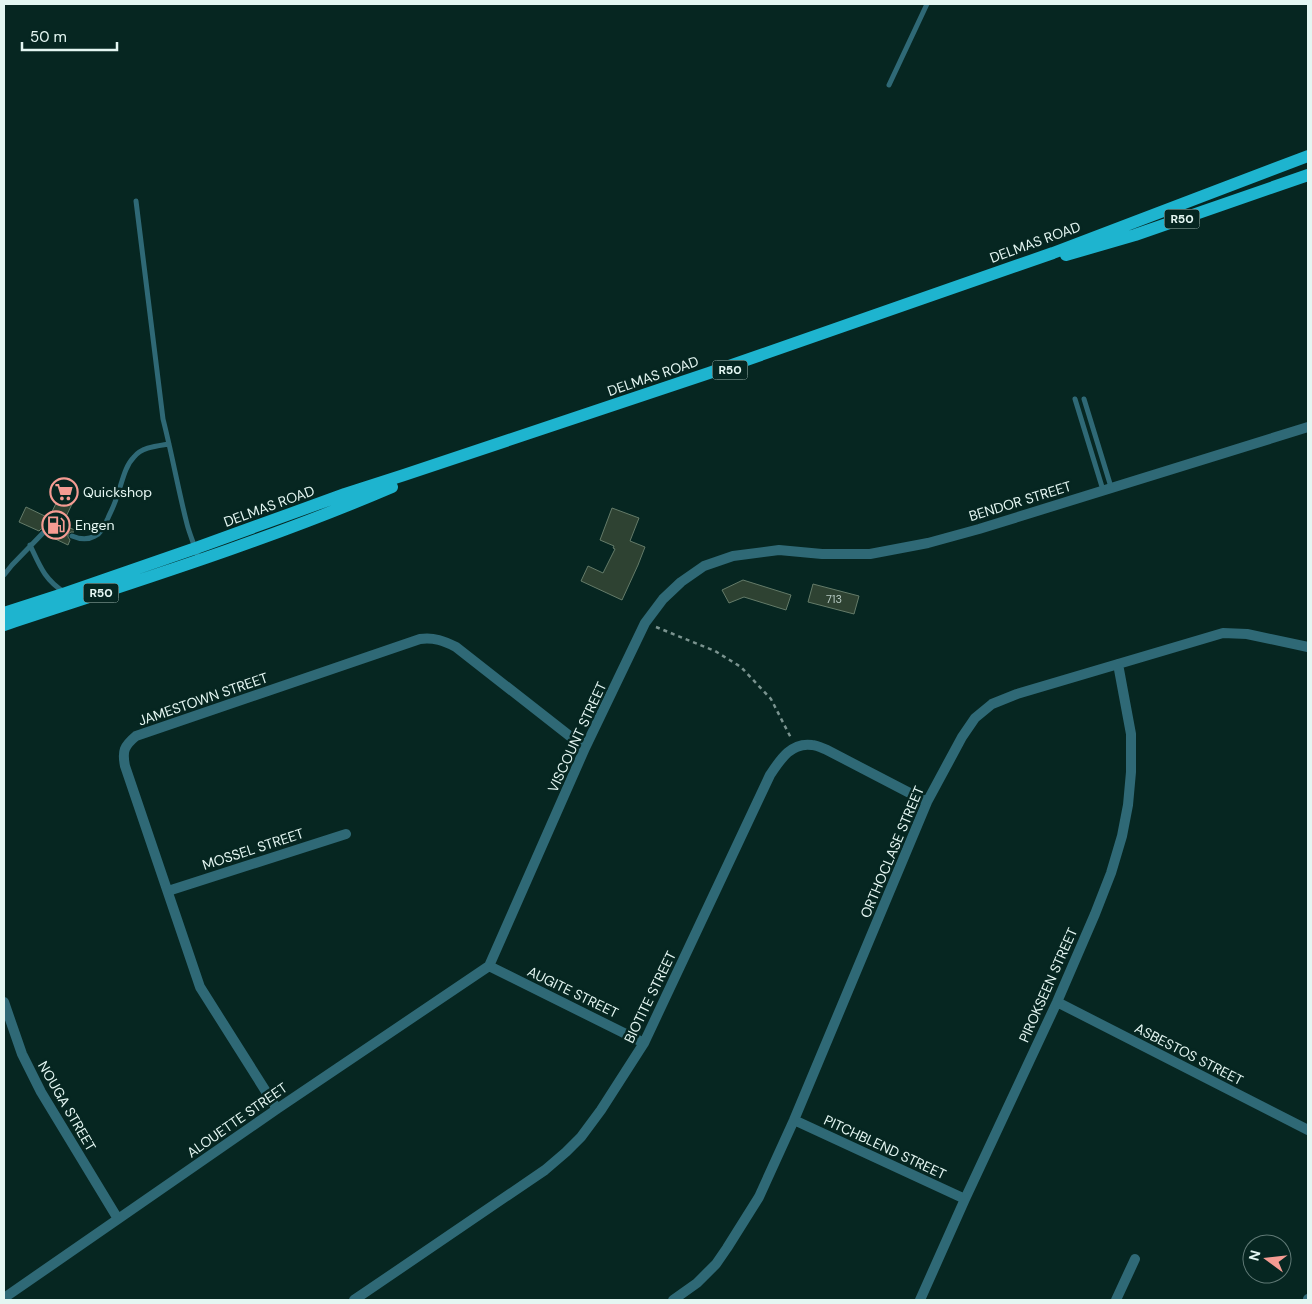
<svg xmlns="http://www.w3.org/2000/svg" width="1312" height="1304" font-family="'DM Sans',sans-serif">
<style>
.building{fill:#2e4232;stroke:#647b69}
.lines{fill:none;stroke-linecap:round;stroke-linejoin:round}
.path{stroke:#7a938f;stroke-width:2.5;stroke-dasharray:4 4;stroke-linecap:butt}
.lane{stroke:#2f6976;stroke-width:5}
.street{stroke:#2f6976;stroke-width:10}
.primary{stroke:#1eb4cf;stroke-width:12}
.labels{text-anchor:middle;stroke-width:5;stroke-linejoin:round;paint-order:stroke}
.number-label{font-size:11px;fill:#b6c9c2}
.shield{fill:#062621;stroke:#a1b8b3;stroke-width:1}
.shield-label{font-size:12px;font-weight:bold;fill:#e4f6f2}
.street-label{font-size:14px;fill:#e4f6f2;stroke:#062621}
.poi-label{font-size:14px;fill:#e4f6f2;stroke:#062621;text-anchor:start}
</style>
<rect width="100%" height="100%" fill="#062621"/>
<!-- building -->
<path class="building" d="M60 495 73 502 62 525 75 530 74 532H71L68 534V537L70 540 68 545 47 535V531L45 529H41L39 531 19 522 26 507 49 518Z
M612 508 639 518 630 541 645 547 638 565 622 600 581 581 588 566 603 573 615 549 613 548 614 546 600 540Z
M743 580 791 595 786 610 744 597 729 603 722 590Z
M813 584 859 596 854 614 808 602Z"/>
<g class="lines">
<!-- path -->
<path class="path" d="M656 627 715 651 741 667 771 699 791 738"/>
<!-- lane -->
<path class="lane" d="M889 85 927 4
M136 201 163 419C172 454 178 489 187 524 190 536 196 548 199 561
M1075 399 1103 490
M1084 399 1111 487
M72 536C79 539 88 540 95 536 102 533 105 524 108 518 111 511 115 504 117 496 122 484 124 467 134 457 142 447 157 446 169 444
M30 545C40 566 44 579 64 592
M4 575 12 565 43 533"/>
<!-- street -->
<path class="street" d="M168 891 346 834
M489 966 585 748 645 623 663 599 681 582 704 566 733 556 779 550 822 554H870L928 543 979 529 1308 427
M489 966 644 1043
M4 1002 22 1054 41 1092 118 1219
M1057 1002 1308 1130
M277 1109 200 987 125 766C122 751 124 746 136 736L420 639C434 637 444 641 456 647L585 748
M794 1120 965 1199
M4 1298 277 1109 489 966
M354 1300 545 1170 566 1152 581 1137 601 1110 644 1043 770 775C780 760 791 742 812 745 816 745 822 748 827 750L927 802
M673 1300 697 1283 716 1264 727 1248 759 1197 794 1120 927 802 962 737 975 718 992 704 1017 694 1223 633 1247 634 1308 647
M920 1300 965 1199 1057 1002 1095 914 1111 873 1122 836 1128 805 1131 772V734L1118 664
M1116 1300 1135 1259
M1308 1300V1299"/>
<!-- primary -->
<path class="primary" d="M1066 255 1135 235 1308 175
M4 613 66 593 196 548 345 494 404 475 709 373 1053 253 1308 156
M4 625C134 582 266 541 392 487"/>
</g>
<!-- icons -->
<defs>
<g id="supermarket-ring" transform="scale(1.4375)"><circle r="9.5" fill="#062621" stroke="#f59c93" stroke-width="1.5"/><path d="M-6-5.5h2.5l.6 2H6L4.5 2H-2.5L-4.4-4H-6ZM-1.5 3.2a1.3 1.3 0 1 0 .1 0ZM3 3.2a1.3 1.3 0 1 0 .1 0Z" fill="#f59c93"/></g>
<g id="fuel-ring" transform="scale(1.4375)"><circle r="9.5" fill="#062621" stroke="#f59c93" stroke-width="1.5"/><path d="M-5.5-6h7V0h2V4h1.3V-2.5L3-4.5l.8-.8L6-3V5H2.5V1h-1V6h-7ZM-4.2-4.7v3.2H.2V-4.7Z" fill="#f59c93"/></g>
</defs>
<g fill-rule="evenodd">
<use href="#supermarket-ring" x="64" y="492"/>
<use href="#fuel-ring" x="56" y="525"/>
</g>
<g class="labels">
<!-- number labels -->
<g class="number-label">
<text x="834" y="603">713</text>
</g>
<!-- shield labels -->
<g class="shield">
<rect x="1164.5" y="209.5" width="35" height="19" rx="4"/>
<rect x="712.5" y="360.5" width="35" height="19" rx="4"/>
<rect x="83.5" y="583.5" width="35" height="19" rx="4"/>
</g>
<g class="shield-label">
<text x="1182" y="223">R50</text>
<text x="730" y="374">R50</text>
<text x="101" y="597">R50</text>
</g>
<!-- street labels -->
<g class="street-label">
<text transform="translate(1035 242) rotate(-20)" y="5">DELMAS ROAD</text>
<text transform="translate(653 376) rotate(-19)" y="5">DELMAS ROAD</text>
<text transform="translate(1020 501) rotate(-17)" y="5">BENDOR STREET</text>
<text transform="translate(269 506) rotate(-20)" y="5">DELMAS ROAD</text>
<text transform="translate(203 699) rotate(-19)" y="5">JAMESTOWN STREET</text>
<text transform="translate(577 737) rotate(-65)" y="5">VISCOUNT STREET</text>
<text transform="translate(253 849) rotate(-18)" y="5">MOSSEL STREET</text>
<text transform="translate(892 852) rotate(-67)" y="5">ORTHOCLASE STREET</text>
<text transform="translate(1048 985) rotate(-66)" y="5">PIROKSEEN STREET</text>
<text transform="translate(573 992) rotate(26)" y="5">AUGITE STREET</text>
<text transform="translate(650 997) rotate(-64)" y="5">BIOTITE STREET</text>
<text transform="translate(1189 1054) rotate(27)" y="5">ASBESTOS STREET</text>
<text transform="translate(67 1106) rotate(60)" y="5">NOUGA STREET</text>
<text transform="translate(237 1120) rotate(-35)" y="5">ALOUETTE STREET</text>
<text transform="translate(885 1147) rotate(25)" y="5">PITCHBLEND STREET</text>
</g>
<!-- poi labels -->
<g class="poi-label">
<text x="83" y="497">Quickshop</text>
<text x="75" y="530">Engen</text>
</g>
</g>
<!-- border -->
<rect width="1312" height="1304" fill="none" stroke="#e4f6f2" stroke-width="10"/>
<!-- north arrow -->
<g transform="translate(1267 1259) rotate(285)"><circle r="24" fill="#062621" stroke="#5f7975"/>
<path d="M0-4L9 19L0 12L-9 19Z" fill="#f59c93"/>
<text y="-8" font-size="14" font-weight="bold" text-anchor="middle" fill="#e4f6f2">N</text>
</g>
<!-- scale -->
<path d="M22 42v8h95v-8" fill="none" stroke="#e4f6f2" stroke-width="2.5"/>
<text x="30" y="42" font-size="15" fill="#e4f6f2" stroke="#062621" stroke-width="4" paint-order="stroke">50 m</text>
</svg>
